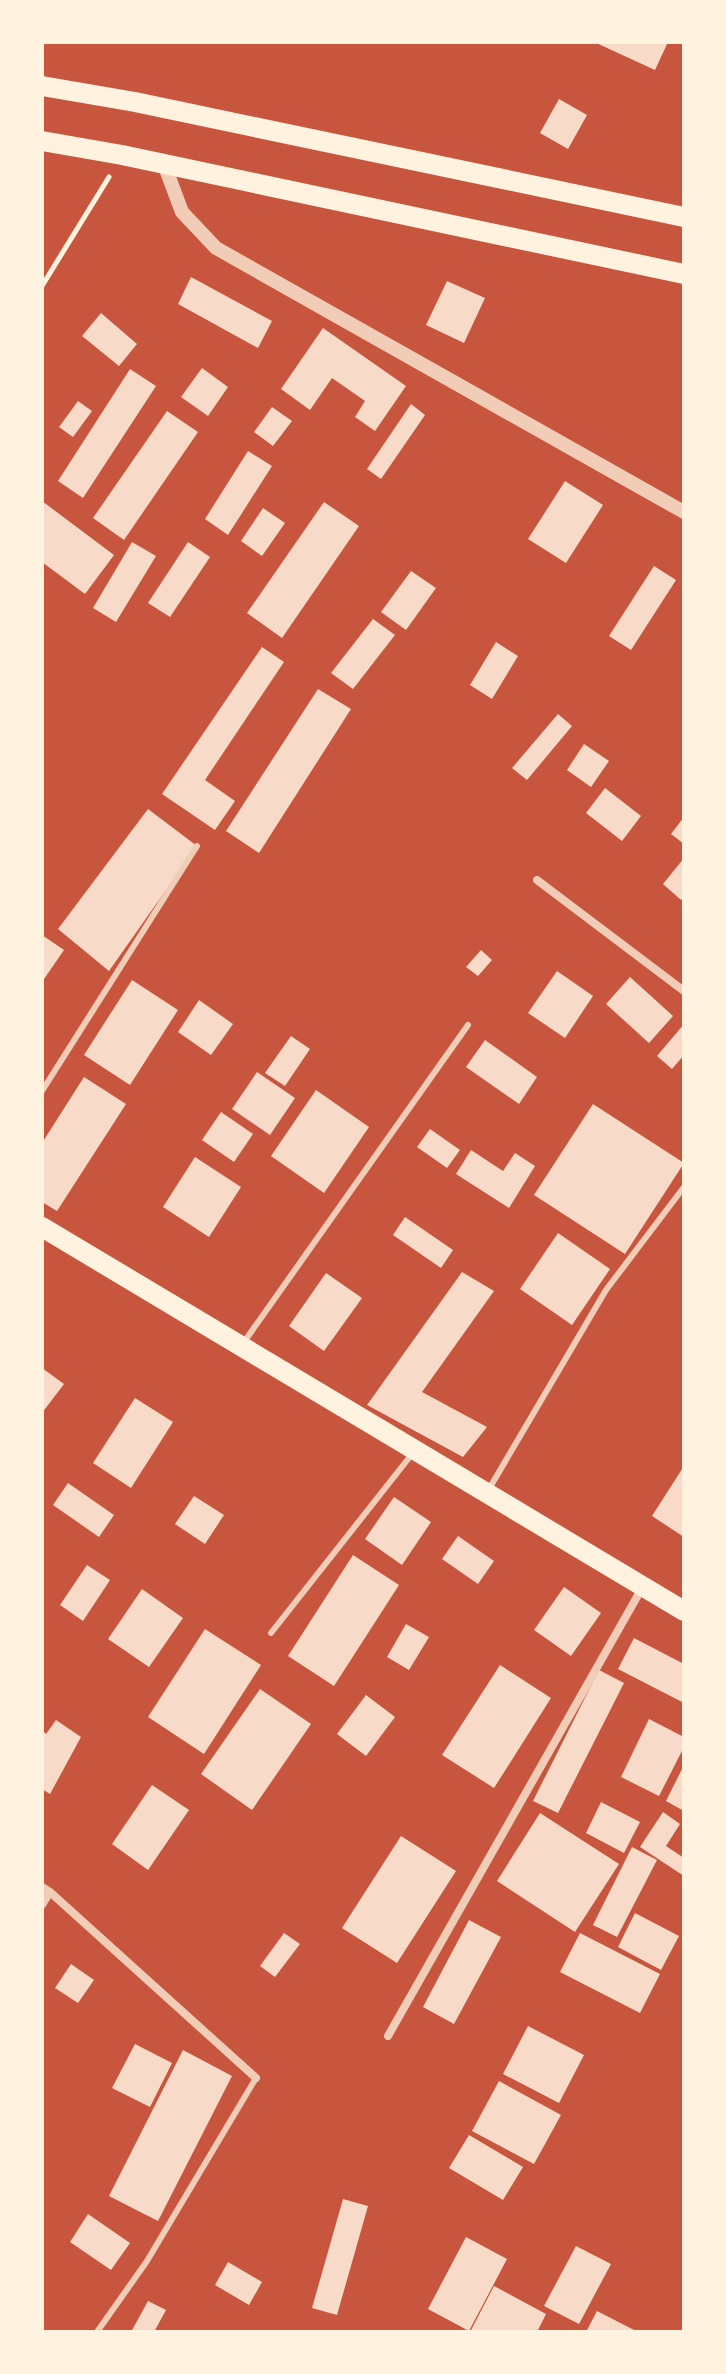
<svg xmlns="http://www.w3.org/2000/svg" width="726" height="2374" font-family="'Public Sans',sans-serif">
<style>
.building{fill:#f7dbc8}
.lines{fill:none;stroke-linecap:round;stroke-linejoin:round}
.path{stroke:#fff3e0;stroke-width:5}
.service{stroke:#f1ccb7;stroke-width:6}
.minor{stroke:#f1ccb7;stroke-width:8}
.tertiary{stroke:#f1ccb7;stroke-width:14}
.primary{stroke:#fff3e0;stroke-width:20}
</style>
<rect width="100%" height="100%" fill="#c8553d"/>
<!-- building -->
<path class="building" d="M594 42H668L655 70Z
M559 99 587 115 568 149 540 133Z
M191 277 272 321 258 348 178 304Z
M447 281 485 298 464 343 426 325Z
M101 313 137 344 119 366 82 336Z
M323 328 406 386 375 431 355 417 365 401 332 378 310 410 281 389Z
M202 368 228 387 208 416 181 397Z
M130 369 156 386 83 498 58 481Z
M78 401 92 411 73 437 59 427Z
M411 404 425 415 381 479 367 469Z
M272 407 292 421 273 446 254 432Z
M167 411 198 432 124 540 93 518Z
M248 451 272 466 228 535 205 519Z
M565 481 603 505 566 563 528 539Z
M42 501 114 555 85 594 42 562Z
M324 502 359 526 282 638 247 613Z
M263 508 285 523 262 556 241 541Z
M132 542 156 556 116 622 93 608Z
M188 542 210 557 170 617 148 603Z
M654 566 676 580 631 650 609 636Z
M411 571 436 588 406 630 381 612Z
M373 619 395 635 353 689 331 673Z
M496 642 518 656 492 699 470 685Z
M262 647 284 662 205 780 235 801 215 830 162 794Z
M318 689 351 709 259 853 226 831Z
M558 714 572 726 527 780 512 768Z
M584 744 609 761 591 787 567 770Z
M605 788 641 816 622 841 586 813Z
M148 809 197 846 109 971 58 929Z
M684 817V844L671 834Z
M684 858V896L681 900 663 884Z
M42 935 64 950 42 982Z
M481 950 492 960 478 976 466 967Z
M557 971 593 996 565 1038 528 1013Z
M630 977 673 1016 649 1043 606 1004Z
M132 980 178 1010 130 1085 84 1055Z
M199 1000 233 1024 211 1055 178 1032Z
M684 1024V1055L672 1069 657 1056Z
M291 1036 310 1049 285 1086 265 1073Z
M485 1040 537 1077 519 1104 466 1067Z
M257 1072 295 1098 270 1135 232 1109Z
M84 1077 126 1104 57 1211 42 1202V1143Z
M316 1090 369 1127 324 1193 271 1156Z
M593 1104 684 1163 625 1254 534 1195Z
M221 1112 253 1134 234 1162 202 1140Z
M430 1129 460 1150 447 1168 417 1147Z
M471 1150 503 1171 515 1153 535 1166 509 1208 456 1174Z
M195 1157 241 1187 209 1237 163 1207Z
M405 1217 453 1250 441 1268 393 1235Z
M558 1233 610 1269 572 1325 520 1289Z
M462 1272 494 1291 422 1392 487 1427 463 1457 367 1405Z
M326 1273 362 1298 324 1351 289 1326Z
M42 1368 64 1384 42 1413Z
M135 1398 173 1422 131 1488 93 1463Z
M684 1466V1537L652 1516Z
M68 1483 114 1515 99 1537 53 1505Z
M194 1496 224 1515 205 1544 175 1524Z
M394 1497 431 1522 402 1565 365 1539Z
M458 1536 494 1561 478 1584 442 1559Z
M353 1555 399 1585 334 1686 288 1656Z
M87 1565 110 1580 83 1621 60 1605Z
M564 1587 601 1613 571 1656 534 1630Z
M142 1589 183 1618 149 1667 108 1639Z
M406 1624 429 1637 409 1670 387 1657Z
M205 1629 261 1665 204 1754 148 1717Z
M634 1638 684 1664V1703L618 1669Z
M500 1665 551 1698 494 1788 442 1755Z
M599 1670 624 1683 558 1813 533 1801Z
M260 1689 311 1724 252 1810 201 1774Z
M366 1695 395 1717 366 1756 337 1734Z
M649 1719 684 1737V1747L659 1796 621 1777Z
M56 1720 81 1737 50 1794 42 1789V1730L46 1734Z
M684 1765V1811L666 1801Z
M152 1785 189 1810 148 1870 112 1844Z
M601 1802 640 1822 624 1853 586 1833Z
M663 1812 680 1824 666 1846 684 1858V1876L640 1847Z
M540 1813 619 1864 575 1932 497 1881Z
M401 1836 456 1871 397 1963 342 1928Z
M632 1847 657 1860 617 1937 593 1925Z
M635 1913 679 1936 661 1970 618 1947Z
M469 1920 501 1937 454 2024 423 2007Z
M284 1933 300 1944 275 1977 260 1966Z
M580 1933 660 1974 640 2013 560 1972Z
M71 1964 94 1980 78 2003 55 1988Z
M528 2026 584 2055 559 2103 503 2074Z
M135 2044 172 2063 150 2107 112 2088Z
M183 2050 232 2076 158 2221 109 2196Z
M499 2081 561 2115 534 2164 472 2131Z
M469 2135 523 2167 503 2200 449 2168Z
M343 2199 368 2206 337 2315 312 2308Z
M88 2214 130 2243 111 2270 70 2242Z
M466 2237 507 2259 469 2331 428 2309Z
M576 2246 611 2264 579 2324 544 2306Z
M228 2262 262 2282 249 2305 215 2285Z
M494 2286 546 2314 537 2332H470Z
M148 2301 166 2310 154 2332H131Z
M597 2311 638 2332H586Z"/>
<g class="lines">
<!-- path -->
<path class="path" d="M42 286 109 177"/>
<!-- service -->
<path class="service" d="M42 1091 197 846
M244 1342 468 1025
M489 1489 606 1290 684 1187
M271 1633 412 1454
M97 2332 147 2261 256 2078"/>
<!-- minor -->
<path class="minor" d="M537 880 684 991
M42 1887 50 1892 42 1905
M50 1892 256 2078
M388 2036 642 1588"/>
<!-- tertiary -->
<path class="tertiary" d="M164 164 182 212 216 248 684 512"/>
<!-- primary -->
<path class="primary" d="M42 86 135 102 684 217
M42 141 122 155 684 274
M42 1227 684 1611"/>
</g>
<!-- border -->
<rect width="726" height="2374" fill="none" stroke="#fff3e0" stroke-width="88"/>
</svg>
